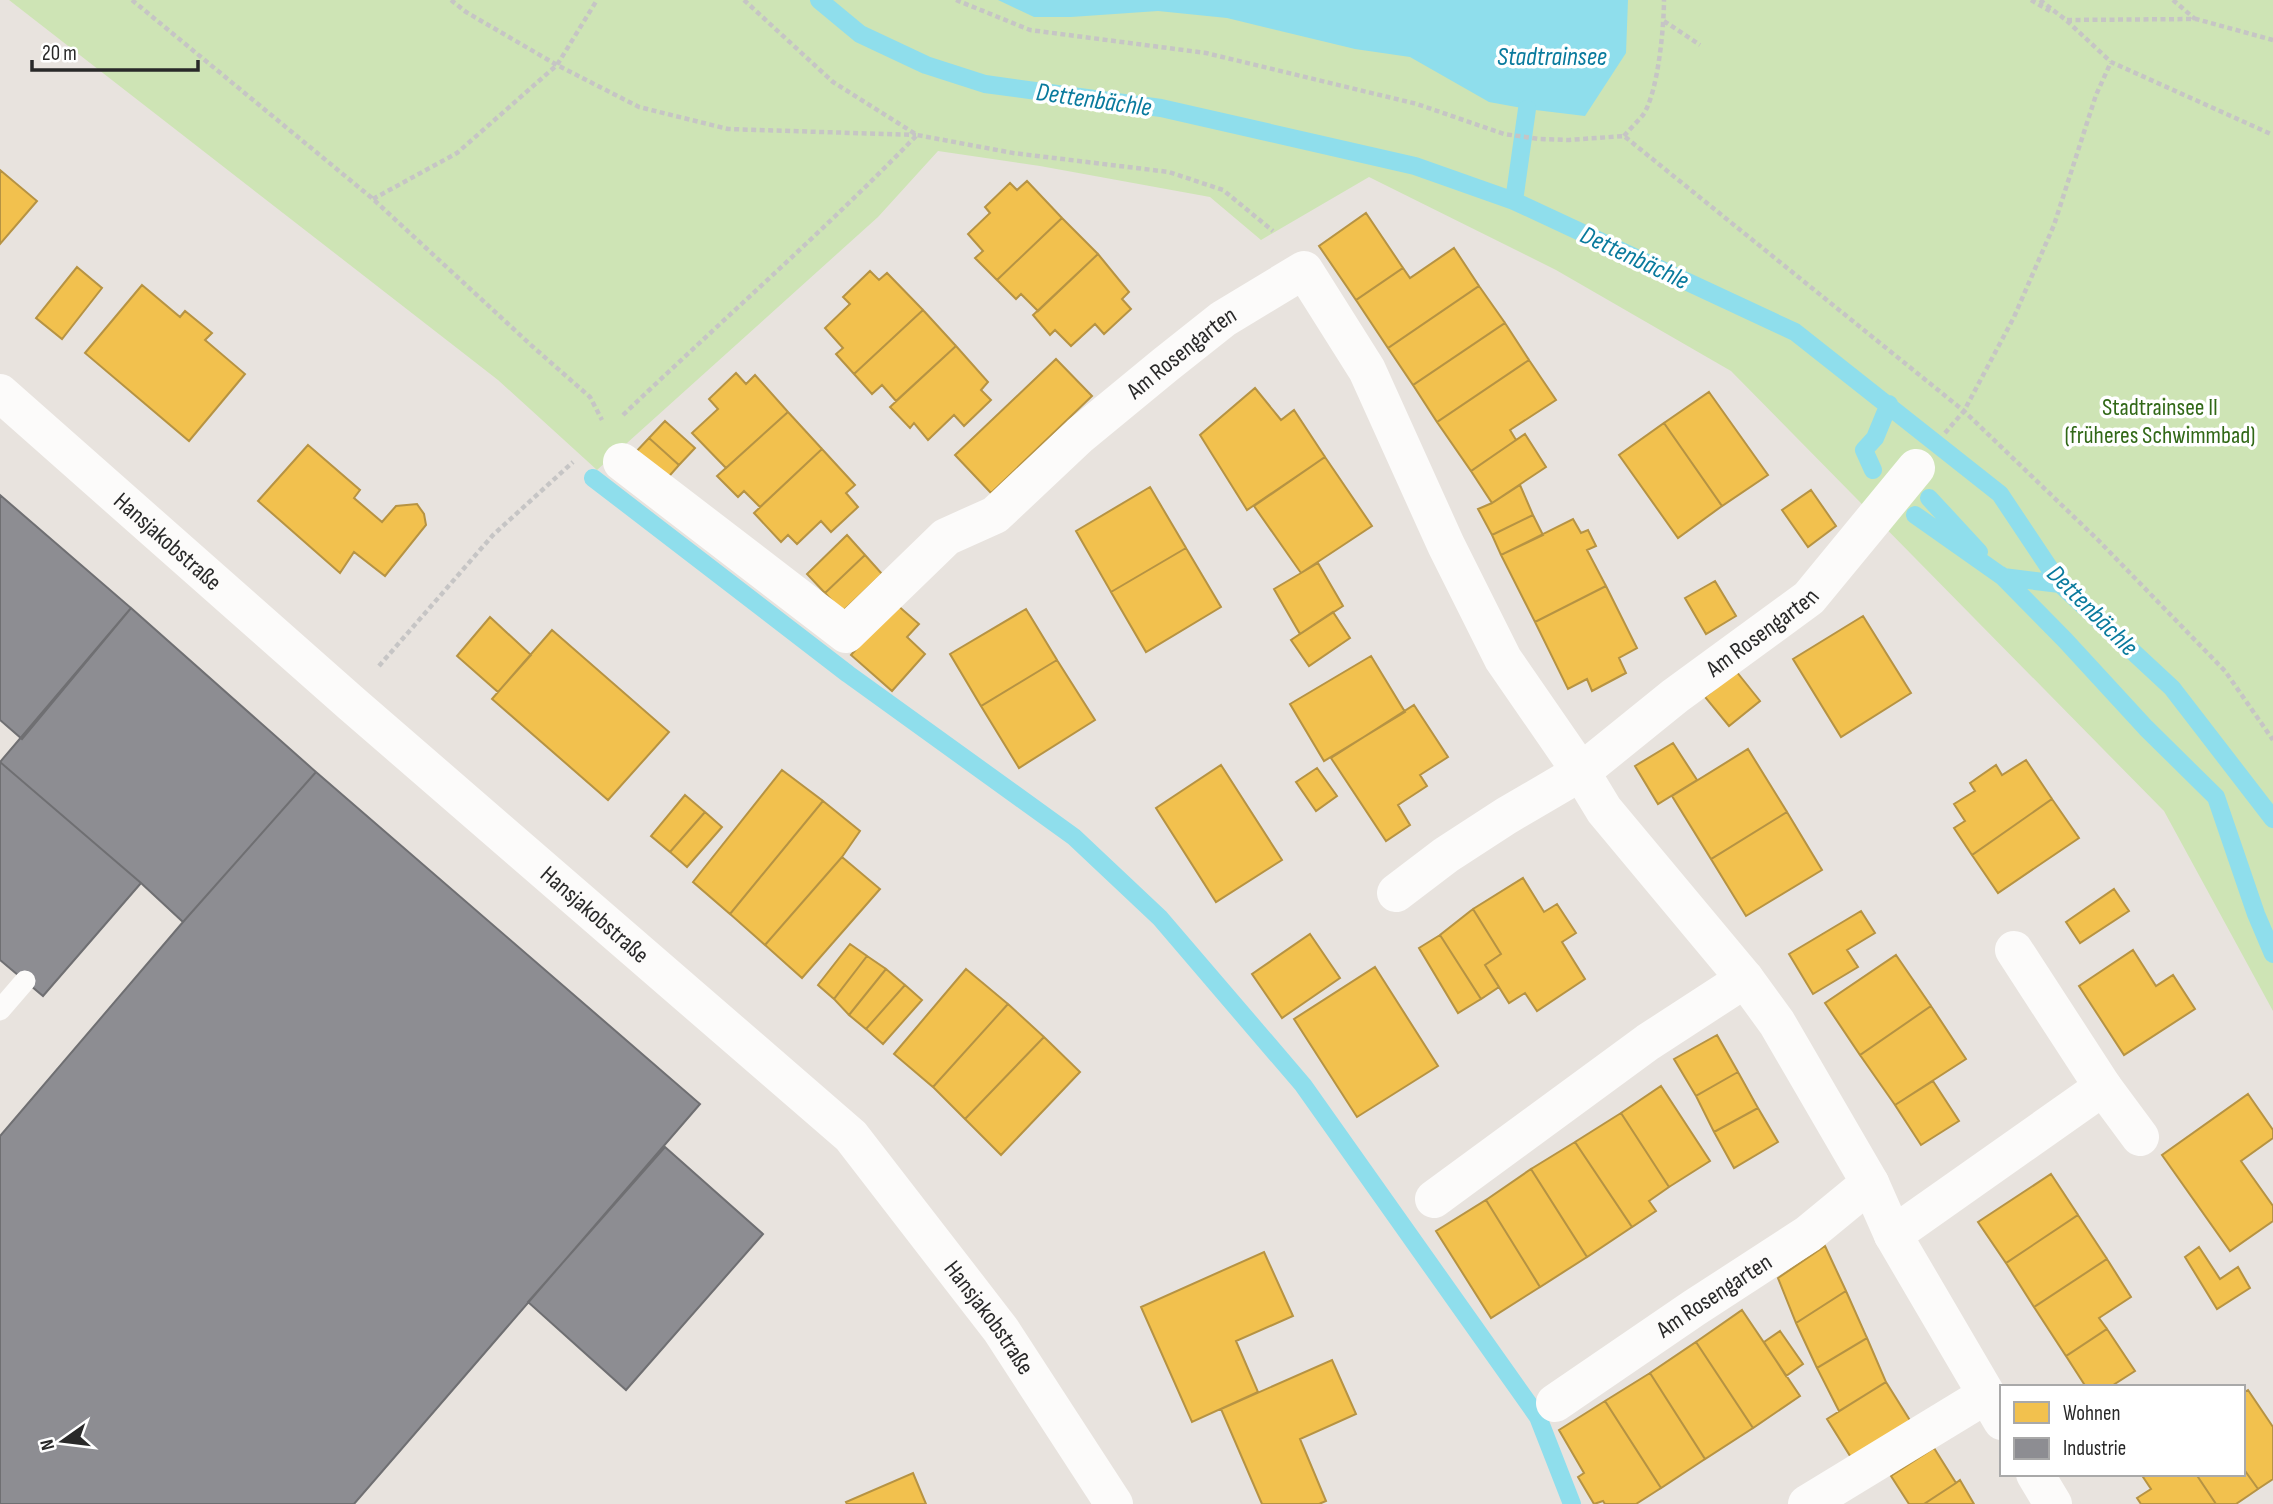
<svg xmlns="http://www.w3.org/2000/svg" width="2273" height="1504" font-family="'Sofia Sans Condensed',sans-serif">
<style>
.green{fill:#cee4b5}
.water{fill:#8fdeec}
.homes{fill:#f2c14e;stroke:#b69343;stroke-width:2}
.industry{fill:#8d8d92;stroke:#6f6f72;stroke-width:2}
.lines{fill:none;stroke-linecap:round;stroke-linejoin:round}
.stream{stroke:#8fdeec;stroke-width:18}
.path{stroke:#c6c5c5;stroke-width:4.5;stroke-dasharray:5 3.5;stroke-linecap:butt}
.service{stroke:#fcfbfa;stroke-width:21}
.minor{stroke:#fcfbfa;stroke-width:38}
.labels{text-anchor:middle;stroke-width:7;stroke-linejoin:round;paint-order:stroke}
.street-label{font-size:24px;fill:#292929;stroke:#fff}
.park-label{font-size:24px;fill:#316817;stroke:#fff}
.water-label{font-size:26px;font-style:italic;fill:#097a9d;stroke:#fff}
</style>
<rect width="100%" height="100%" fill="#e8e3de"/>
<!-- green -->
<path class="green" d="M9 0H2273V1011L2164 811 1731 371 1556 270 1369 177 1261 240 1210 197 1040 166 938 151 878 217 597 470 498 380Z"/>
<!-- water -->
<path class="water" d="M998 0H1628L1626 53 1585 116 1527 109 1489 102 1410 57 1355 49 1227 18 1158 11 1071 17H1034Z"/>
<!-- homes -->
<path class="homes" d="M0 170 37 201 0 244Z
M1027 181 1062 218 997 280 975 258 983 251 968 234 990 213 985 207 1010 183 1017 190Z
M1366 213 1403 268 1356 300 1319 246Z
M1062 218 1098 254 1038 311 1021 294 1016 299 997 280Z
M1454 248 1479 286 1388 348 1356 300 1403 268 1410 278Z
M1098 254 1129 292 1122 299 1131 309 1104 334 1095 324 1071 346 1055 330 1050 335 1033 315Z
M77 267 102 288 62 339 36 318Z
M870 271 879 280 887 273 923 310 854 374 836 354 843 348 825 328 850 304 843 297Z
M142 285 180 317 185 311 212 333 205 340 245 374 189 441 85 353Z
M1479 286 1505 323 1413 385 1388 348Z
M923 310 956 346 896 401 882 385 872 394 854 374Z
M1505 323 1529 360 1437 422 1413 385Z
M956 346 988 382 981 390 991 400 964 426 954 415 928 440 914 423 910 428 890 407Z
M1056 359 1092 396 991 493 955 455Z
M1529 360 1556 400 1510 430 1516 440 1471 471 1437 422Z
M736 373 746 384 755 375 788 412 726 468 692 433 718 409 709 399Z
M1255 388 1281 420 1294 410 1325 457 1247 510 1200 435Z
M1709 392 1768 475 1722 506 1664 423Z
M788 412 822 449 760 507 744 491 738 497 717 476Z
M665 421 695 448 679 465 649 438Z
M1664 423 1722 506 1678 538 1619 455Z
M1525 434 1546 467 1492 503 1471 471Z
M649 438 679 465 664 482 634 454Z
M308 445 360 490 354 498 382 522 396 506 417 504 424 514 426 525 385 576 354 552 340 573 258 501Z
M822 449 855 485 846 493 858 507 831 532 821 521 797 544 788 535 781 542 754 513Z
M1325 457 1372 526 1301 573 1254 506Z
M1520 485 1533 515 1492 535 1478 509 1492 503Z
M1150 487 1186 548 1111 592 1076 531Z
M1811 490 1836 526 1808 547 1782 510Z
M1533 515 1543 535 1501 555 1492 535Z
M1573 519 1581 533 1588 530 1596 546 1587 550 1606 586 1535 622 1501 555Z
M847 535 865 555 825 593 807 574Z
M1186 548 1221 607 1146 652 1111 592Z
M865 555 882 574 842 612 825 593Z
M1318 563 1343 606 1300 634 1274 589Z
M1715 581 1736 616 1706 634 1685 598Z
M1606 586 1637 648 1619 658 1626 673 1592 691 1587 679 1568 689 1535 622Z
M896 604 919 624 907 637 925 654 892 691 851 655Z
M1026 609 1057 660 981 706 950 654Z
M1333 612 1350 638 1309 666 1291 640Z
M1863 616 1911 693 1841 737 1793 659Z
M490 617 531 655 498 692 457 656Z
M552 630 669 732 608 800 492 699Z
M1371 656 1405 712 1324 761 1290 704Z
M1057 660 1095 720 1019 768 981 706Z
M1736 671 1760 701 1729 726 1705 697Z
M1414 705 1448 757 1420 775 1427 786 1398 805 1410 825 1386 841 1331 758Z
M1673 743 1697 780 1658 804 1635 766Z
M1748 749 1787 812 1711 859 1672 796Z
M2026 760 2052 799 1972 855 1954 828 1965 821 1954 804 1975 791 1970 783 1996 765 2002 775Z
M1221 765 1282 860 1216 902 1156 808Z
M1317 768 1337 796 1316 811 1296 782Z
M782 770 823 801 730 914 693 882Z
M685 795 705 812 670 852 651 836Z
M2052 799 2079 838 1998 893 1972 855Z
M823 801 860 831 842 857 765 945 730 914Z
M705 812 722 827 687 867 670 852Z
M1787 812 1822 870 1746 916 1711 859Z
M842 857 880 889 802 978 765 945Z
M1523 878 1544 912 1557 904 1576 933 1562 942 1585 979 1537 1011 1525 993 1509 1003 1485 965 1501 954 1473 909Z
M2114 889 2129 911 2080 943 2066 922Z
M1473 909 1501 954 1485 965 1499 987 1481 999 1440 935Z
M1861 911 1875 933 1847 950 1858 967 1813 994 1789 954Z
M1310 934 1340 978 1282 1018 1252 974Z
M1440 935 1481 999 1458 1013 1419 948Z
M850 944 867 956 834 999 818 985Z
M2133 950 2156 986 2173 975 2195 1009 2124 1055 2079 986Z
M1896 955 1931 1006 1860 1055 1825 1003Z
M867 956 886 969 849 1015 834 999Z
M1375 967 1438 1066 1357 1117 1294 1019Z
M886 969 905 985 866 1029 849 1015Z
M966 969 1008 1004 933 1087 894 1054Z
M905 985 922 1000 883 1044 866 1029Z
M1008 1004 1044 1037 965 1119 933 1087Z
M1931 1006 1966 1059 1895 1105 1860 1055Z
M1717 1035 1738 1072 1696 1096 1674 1059Z
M1044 1037 1080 1072 1001 1155 965 1119Z
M1738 1072 1758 1108 1714 1132 1696 1096Z
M1933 1081 1959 1121 1921 1145 1895 1105Z
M1661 1086 1710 1161 1669 1187 1621 1113Z
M2248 1094 2273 1130V1138L2241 1161 2273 1206V1221L2230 1251 2162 1155Z
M1758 1108 1778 1142 1734 1168 1714 1132Z
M1621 1113 1669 1187 1649 1201 1656 1211 1632 1227 1575 1142Z
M1575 1142 1632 1227 1587 1257 1531 1169Z
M1531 1169 1587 1257 1540 1287 1486 1200Z
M2051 1174 2078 1215 2006 1263 1978 1222Z
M1486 1200 1540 1287 1491 1318 1436 1231Z
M2078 1215 2107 1259 2034 1307 2006 1263Z
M1825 1246 1846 1291 1796 1323 1778 1278Z
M2199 1247 2220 1279 2238 1267 2250 1288 2217 1309 2185 1257Z
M1264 1252 1293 1316 1236 1341 1258 1392 1192 1422 1141 1307Z
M2107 1259 2131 1297 2099 1318 2107 1329 2066 1356 2034 1307Z
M1846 1291 1867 1338 1817 1368 1796 1323Z
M1742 1310 1800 1396 1753 1428 1696 1342Z
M2107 1329 2135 1371 2110 1387H2086L2066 1356Z
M1780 1331 1803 1364 1786 1376 1764 1342Z
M1867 1338 1886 1382 1839 1411 1817 1368Z
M1696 1342 1753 1428 1705 1459 1650 1373Z
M1332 1360 1356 1414 1300 1439 1326 1501 1319 1504H1262L1221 1409Z
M1650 1373 1705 1459 1661 1488 1605 1401Z
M1886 1382 1911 1422 1852 1459 1827 1419Z
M2248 1390 2273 1427V1479L2258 1489 2243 1468V1393Z
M1605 1401 1661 1488 1636 1504H1605L1603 1501 1594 1504 1578 1477 1584 1473 1559 1430Z
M1934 1448 1956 1483 1924 1504H1909L1891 1476Z
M2243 1468 2258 1489 2236 1504H2216L2196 1474H2243Z
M913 1473 926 1504H847L846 1502Z
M2141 1474H2196L2216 1504H2141L2137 1498 2151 1489Z
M1960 1480 1974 1504H1924L1956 1483Z"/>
<!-- industry -->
<path class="industry" d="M0 495 131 608 22 739 0 720Z
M131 608 316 772 183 922 141 883 0 762Z
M0 762 141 883 43 996 0 960Z
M316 772 700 1104 354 1504H0V1136L183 922Z
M665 1147 763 1234 626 1390 528 1302Z"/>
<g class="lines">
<!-- stream -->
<path class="stream" d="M819 0 860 34 926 65 985 84 1161 108 1415 166 1514 201 1795 332 2000 494 2060 584 2172 688 2273 819
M1514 201 1527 109
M1873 470 1864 450 1875 438 1889 404
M593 478 848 674 1074 837 1160 918 1303 1085 1538 1417 1572 1504
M1929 498 1979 552
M1915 515 2003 577 2065 640 2146 728 2216 797 2256 914 2273 954
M2001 575 2003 577 2060 584"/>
<!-- path -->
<path class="path" d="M132 0 373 199 532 346 590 397 602 420
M451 0 466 12 557 65 639 107 728 129 916 135
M744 0 833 82 917 135 1013 153 1169 172 1223 190 1273 231
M956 0 1030 30 1206 53 1417 104 1504 134 1539 139 1569 140 1624 136 1964 411 2098 540 2225 671 2273 740
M2031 0 2050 11
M2040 0 2066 20 2111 62 2273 135
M2173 0 2195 19
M2067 20 2196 19 2273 40
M1664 21 1700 45
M1624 136C1630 129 1637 122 1643 115 1658 93 1664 27 1664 0
M373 199 457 153 557 65 597 0
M623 415C721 321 823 232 917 135
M1945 433 1964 411 2014 317 2054 225 2096 95 2111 62
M379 666 493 535 573 462"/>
<!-- service -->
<path class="service" d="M0 1010 25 981"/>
<!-- minor -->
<g class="minor">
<path id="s1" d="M0 393 352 704 851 1136 1001 1330 1114 1504"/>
<path id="s2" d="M622 462 846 634 946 537 995 515 1080 435 1165 365 1223 319 1304 270 1367 370 1446 545 1503 659 1581 772 1604 810 1745 979 1777 1023 1870 1183 1893 1235 2002 1421"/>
<path id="s3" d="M1396 893 1446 855 1506 816 1581 772 1675 696 1809 598 1916 468"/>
<path d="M2014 950 2103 1087"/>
<path d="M1434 1199 1648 1042 1745 979"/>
<path d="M1893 1235 2103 1087 2140 1137"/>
<path id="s4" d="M1555 1403 1694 1308 1808 1234 1870 1183"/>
<path d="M2035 1474 2053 1504"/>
<path d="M1807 1504 1986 1395"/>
</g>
</g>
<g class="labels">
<!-- street labels -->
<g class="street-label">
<text dy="8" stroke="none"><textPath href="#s2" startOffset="723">Am Rosengarten</textPath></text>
<text dy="8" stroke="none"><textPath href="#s1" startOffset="224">Hansjakobstraße</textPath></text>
<text dy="8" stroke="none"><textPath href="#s3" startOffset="450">Am Rosengarten</textPath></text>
<text dy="8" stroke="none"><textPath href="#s1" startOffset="791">Hansjakobstraße</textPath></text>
<text dy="8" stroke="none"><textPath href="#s4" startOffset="192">Am Rosengarten</textPath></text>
<text dy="8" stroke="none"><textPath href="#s1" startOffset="1358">Hansjakobstraße</textPath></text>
</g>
<!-- park labels -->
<g class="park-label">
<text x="2160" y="415">Stadtrainsee II<tspan x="2160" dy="28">(früheres Schwimmbad)</tspan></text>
</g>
<!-- water labels -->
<g class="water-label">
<text x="1552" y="65">Stadtrainsee</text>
<text transform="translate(1094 99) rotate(8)" y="9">Dettenbächle</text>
<text transform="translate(1635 257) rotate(25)" y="9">Dettenbächle</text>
<text transform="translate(2093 610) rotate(45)" y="9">Dettenbächle</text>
</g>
</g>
<!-- legend -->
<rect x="2000" y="1385" width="245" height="91" fill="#ffffff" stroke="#a9a9a9" stroke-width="2"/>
<rect x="2014" y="1402" width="35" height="21" fill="#f2c14e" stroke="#a9a9a9" stroke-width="2"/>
<text x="2063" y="1420" font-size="21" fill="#292929">Wohnen</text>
<rect x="2014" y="1438" width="35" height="21" fill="#8d8d92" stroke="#a9a9a9" stroke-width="2"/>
<text x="2063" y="1455" font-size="21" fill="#292929">Industrie</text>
<!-- north arrow -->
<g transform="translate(63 1441) rotate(256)" stroke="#ffffff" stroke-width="5" paint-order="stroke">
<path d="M0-5L12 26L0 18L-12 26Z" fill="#292929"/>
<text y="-10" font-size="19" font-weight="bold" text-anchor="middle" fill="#292929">N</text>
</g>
<!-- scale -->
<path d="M32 60v10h166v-10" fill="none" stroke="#292929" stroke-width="3.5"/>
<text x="42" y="60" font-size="21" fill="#292929" stroke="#ffffff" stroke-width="5" paint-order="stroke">20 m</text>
</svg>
